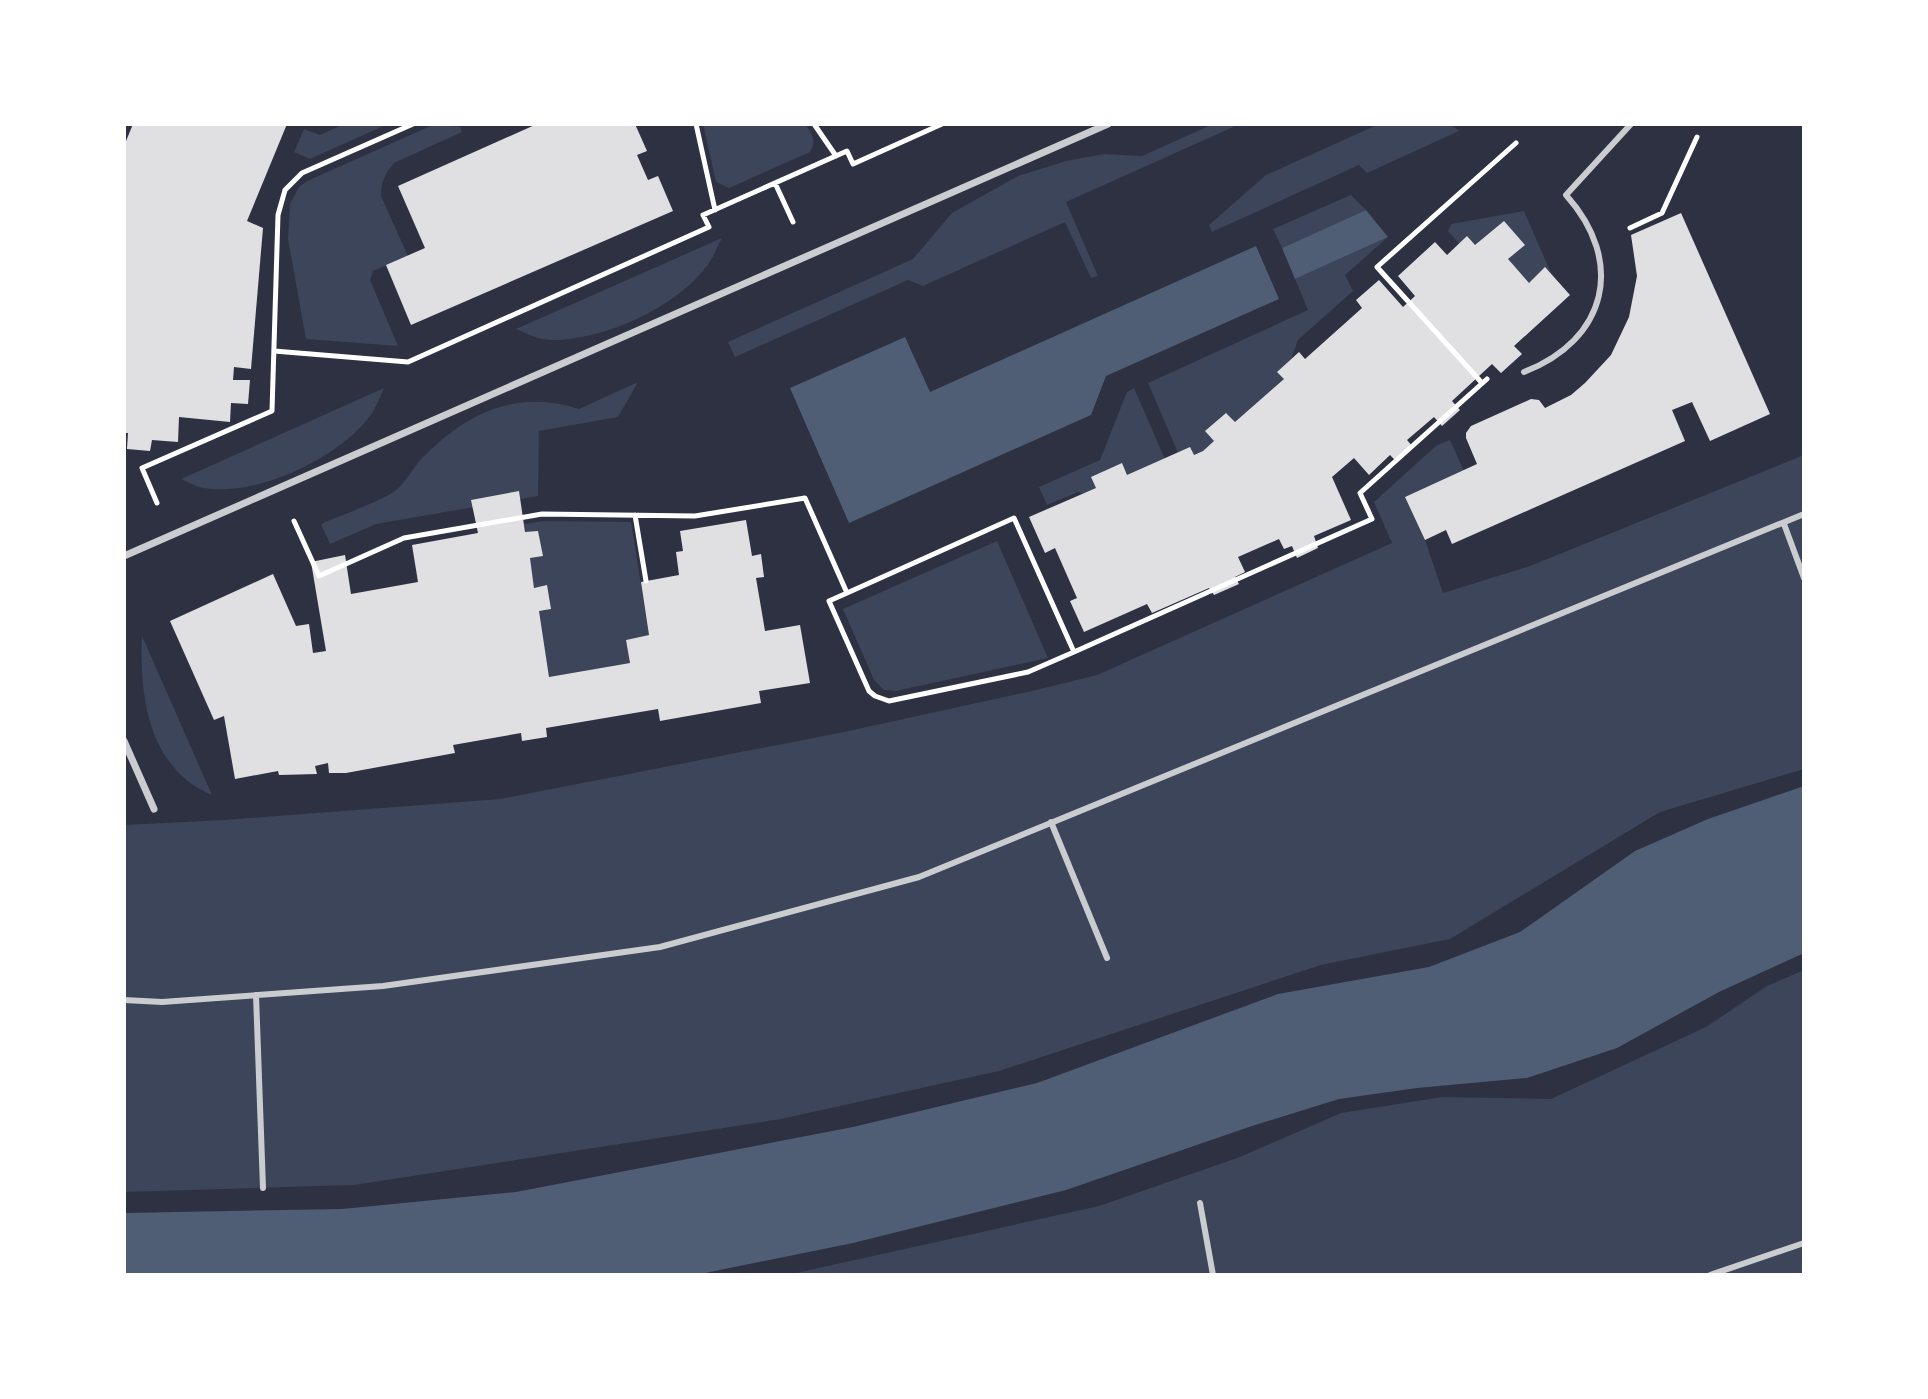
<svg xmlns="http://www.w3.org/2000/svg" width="1928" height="1399" font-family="'Source Sans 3',sans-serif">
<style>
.green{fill:#3c4559}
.water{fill:#4f5d75}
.building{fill:#e0e0e3}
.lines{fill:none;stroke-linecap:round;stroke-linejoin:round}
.path{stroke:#fff;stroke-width:5}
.service{stroke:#caccd0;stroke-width:6}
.pedestrian{stroke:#caccd0;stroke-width:7}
</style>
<rect width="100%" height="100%" fill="#2d3142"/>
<!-- green -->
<path class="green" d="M344 124H388L310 159 294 152 304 129 320 135Z
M435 124 460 127 462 132 394 163C385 173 381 183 381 196L408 256 373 271 370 280 398 346 306 339 288 239 290 204 299 187 307 181Z
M703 124H805C812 134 817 140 810 152L729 188 716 182Z
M1213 124H1240L1066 202 1098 276 1091 278 1065 222 923 286 908 280 735 357 728 342 913 259 952 213 1018 176 1066 161 1104 154 1142 156Z
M1379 124H1450L1459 131 1367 173 1359 165 1212 232 1209 225 1266 175Z
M1351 195 1366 210 1282 248 1273 229Z
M1524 211 1563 301 1533 327 1448 231 1451 224Z
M1388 237 1345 275 1353 291 1298 340 1284 379 1203 451 1181 460 1148 383 1308 310 1295 279Z
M722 238C718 245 715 253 711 260 682 305 609 338 557 340 542 341 529 335 516 329Z
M638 382 618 417 539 431 538 496 376 524 330 544 321 524C343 514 375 504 395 491 406 483 413 467 423 457 467 413 516 389 579 409Z
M384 388C380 397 376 408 370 416 339 458 257 497 204 488 196 487 188 482 181 479Z
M1134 388 1168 466 1096 498 1078 492 1047 505 1039 487 1100 460 1127 392Z
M1450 440 1464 471 1405 497 1425 540 1443 593 1530 566 1804 455V769L1660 812 1450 939 1321 965 999 1071 781 1119 354 1185 124 1192V825L224 820 500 799 839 733 1032 691 1097 675 1392 543 1374 502 1437 445Z
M543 521 631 522 649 635 626 640 630 663 549 677 524 524Z
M997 541 1048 658 896 691 884 690 874 680 843 609Z
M142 636 212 795C149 769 139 697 142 636Z
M1804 970V1275H787L1099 1206 1240 1157 1341 1113 1442 1097 1551 1099 1706 1027 1767 986Z"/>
<!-- water -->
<path class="water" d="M1366 210 1388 237 1295 279 1282 248Z
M1256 246 1279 299 1106 376 1091 415 849 523 790 388 905 337 930 392Z
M1804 786V953L1719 992 1617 1048 1527 1078 1417 1088 1339 1099 1252 1126 1066 1190 853 1243 695 1275H124V1213L342 1209 516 1192 853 1127 1037 1083 1278 994 1429 967 1520 932 1635 851 1708 819Z"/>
<!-- building -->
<path class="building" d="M133 124H287L247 221 263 228 251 369 234 367 233 380H250L248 404 231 403 230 422 179 417 178 442 152 440 150 451 127 449 128 433H124V146Z
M537 124H635L647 151 637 155 648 180 658 176 673 211 411 325 386 265 425 248 398 186Z
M1681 213 1770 414 1710 441 1692 402 1672 410 1685 441 1452 544 1446 530 1425 540 1405 497 1477 464 1466 438V433L1471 426 1531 399 1539 400 1545 408 1571 395 1585 383 1611 355 1629 317 1637 276 1631 235Z
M1504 221 1525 245 1508 259 1529 283 1545 267 1570 295 1514 346 1522 354 1501 373 1492 364 1452 401 1460 410 1442 426 1434 417 1407 440 1413 447 1397 462 1390 455 1369 475 1354 458 1332 477 1351 520 1314 536 1318 548 1297 558 1292 546 1284 549 1279 539 1238 557 1245 572 1235 577 1239 584 1214 595 1209 588 1152 613 1147 604 1084 632 1070 601 1077 598 1055 548 1045 553 1029 517 1096 488 1091 477 1122 463 1127 475 1190 447 1194 455 1203 451 1214 441 1205 431 1226 413 1235 422 1284 379 1277 372 1299 352 1305 359 1362 308 1356 300 1379 280 1403 307 1415 296 1398 276 1435 242 1447 255 1467 236 1475 245Z
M519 491 525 532 538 531 543 556 530 558 534 588 547 585 551 609 539 611 549 677 630 663 626 640 649 635 641 582 679 575 676 552 683 551 680 531 746 520 752 556 761 554 764 577 756 578 765 631 800 625 810 683 759 691 761 703 660 721 658 709 546 728 547 737 522 741 521 733 453 745 455 753 346 773H329L328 763 315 766 317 774 279 775 278 771 235 779 224 716 214 720 170 621 273 574 296 626 309 624 313 653 326 651 311 562 345 555 351 594 418 582 412 545 478 533 471 500Z"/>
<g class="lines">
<!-- path -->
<path class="path" d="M696 124 715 210
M814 124 836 156
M775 183 793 222
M1630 228 1662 213 1697 137
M274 351 408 362 709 227 703 215 847 151 853 164 942 124
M1482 383 1377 267 1516 143
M157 503 142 468 272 411 278 215 285 190 302 173 413 124
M635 515 646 581
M294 521 319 576 404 538 542 514 695 516 805 498 847 593 1014 518 1074 652 1372 519 1360 493 1487 379
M847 593 829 601 869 691 875 696 889 701 1028 672 1074 652"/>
<!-- service -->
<path class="service" d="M1524 372C1607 340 1626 262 1566 195L1631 124
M1784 524 1804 578
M1051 822 1107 958
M256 995 263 1188
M124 1000 162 1002 383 986 660 947 919 877 1804 514
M1200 1203 1213 1275
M1710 1275 1804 1243"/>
<!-- pedestrian -->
<path class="pedestrian" d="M124 556 1108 124
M124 741 154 809"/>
</g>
<!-- border -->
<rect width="1928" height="1399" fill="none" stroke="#ffffff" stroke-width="252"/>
</svg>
